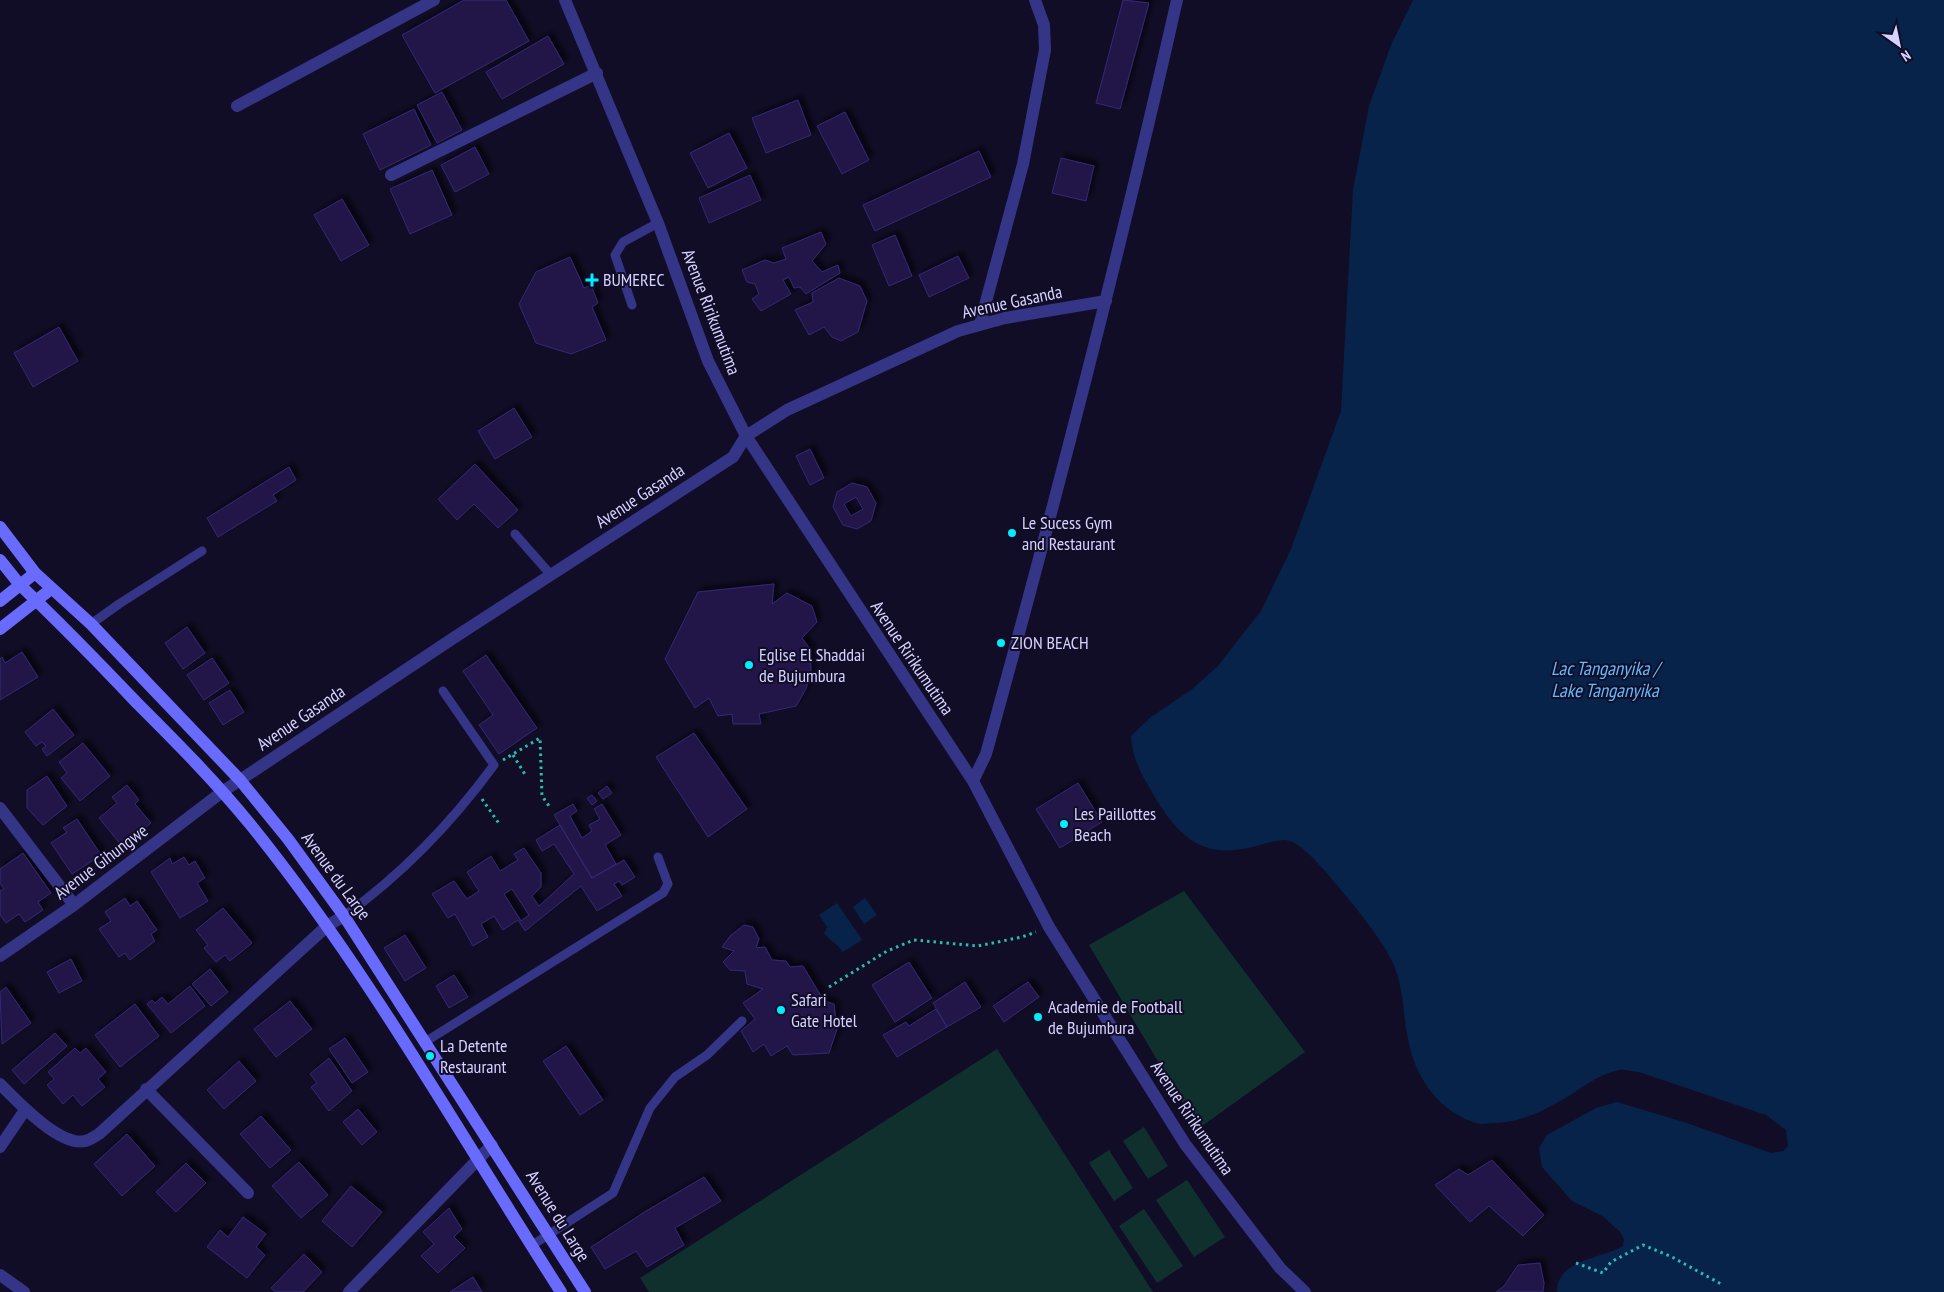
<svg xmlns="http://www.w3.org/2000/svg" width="1944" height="1292" font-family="'PT Sans Narrow',sans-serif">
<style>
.green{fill:#10302e}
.water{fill:#08234a}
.building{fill:#201848;stroke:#352876;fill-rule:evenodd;filter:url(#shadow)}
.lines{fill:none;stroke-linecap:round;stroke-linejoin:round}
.path{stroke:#26bfb0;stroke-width:3;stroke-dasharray:2.5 4;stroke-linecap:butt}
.service{stroke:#353588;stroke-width:9}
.minor{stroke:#353588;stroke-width:12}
.secondary{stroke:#696bff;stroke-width:12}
.poi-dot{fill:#00edfd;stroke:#110d26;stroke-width:2}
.labels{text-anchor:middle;stroke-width:4;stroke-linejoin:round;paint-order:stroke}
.poi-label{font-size:18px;fill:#d6d2ff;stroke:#110d26;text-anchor:start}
.street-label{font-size:18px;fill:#d6d2ff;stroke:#110d26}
.water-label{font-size:19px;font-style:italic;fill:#60bbff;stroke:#110d26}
</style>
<defs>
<filter id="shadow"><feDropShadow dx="4.5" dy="-4.5" stdDeviation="2.5" flood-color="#0009"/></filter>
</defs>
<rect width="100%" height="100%" fill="#110d26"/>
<!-- green -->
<path class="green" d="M1184 891 1305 1052 1198 1129 1089 945Z
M997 1049 1153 1292H649L640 1278Z
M1144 1127 1168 1166 1148 1179 1123 1141Z
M1109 1150 1133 1188 1114 1201 1089 1163Z
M1187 1180 1225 1237 1194 1257 1156 1200Z
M1144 1209 1183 1266 1157 1283 1119 1226Z"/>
<!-- water -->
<path class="water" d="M1413 0H1944V1292H1557C1557 1259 1602 1259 1623 1246L1624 1240 1621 1233 1604 1217 1572 1201 1542 1167 1539 1148 1547 1135 1596 1108 1617 1102 1687 1123 1771 1153 1783 1151 1788 1146 1786 1130 1766 1115 1642 1073C1635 1072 1626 1069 1619 1070 1603 1073 1588 1083 1575 1092 1549 1108 1525 1122 1495 1123 1489 1123 1482 1125 1476 1123 1438 1111 1415 1077 1408 1039 1403 1015 1404 991 1395 968 1386 942 1343 892 1324 870 1315 860 1299 841 1285 840 1274 840 1259 846 1248 848 1201 858 1179 836 1156 799 1144 778 1132 761 1131 736L1151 717 1191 690 1217 667 1261 611 1291 549 1341 411 1353 190 1369 106 1391 45Z
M865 898 877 915 864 924 853 907Z
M837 903 862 940 843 952C837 943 830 941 824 933L827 927 819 915Z"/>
<!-- building -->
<path class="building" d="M464 0H506L529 41 435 93 402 35Z
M1123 0 1149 3 1120 109 1096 103Z
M548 36 564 64 502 99 486 72Z
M442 92 462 130 437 143 417 105Z
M798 100 811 135 766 153 752 118Z
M414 109 431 145 380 170 363 134Z
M845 112 869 160 842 174 817 126Z
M729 133 747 168 708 188 690 153Z
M475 147 489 174 455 192 441 165Z
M979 151 991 177 875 231 863 205Z
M1061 158 1094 166 1086 201 1052 193Z
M432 170 452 215 410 234 390 189Z
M750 175 761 200 709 223 699 198Z
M342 199 369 245 341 261 314 215Z
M821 232 826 244 812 261 822 272 838 265 840 273 806 294 800 287 794 288 789 277 783 280 791 294 761 311 752 299 759 294 755 284 747 282 742 270 765 260 774 263 786 259 782 248Z
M895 235 912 276 889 286 872 245Z
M958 256 969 278 929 297 919 275Z
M570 257 584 288 591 285 598 303 592 307 606 340 571 354 536 343 519 304 536 272Z
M839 278 860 286 867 301 858 332 841 341 832 337 824 327 809 335 795 310 813 302 812 293Z
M59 327 78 361 33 387 14 353Z
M514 408 532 437 495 459 478 431Z
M810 449 824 478 810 485 796 456Z
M475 464 518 510 498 528 474 504 457 520 438 499Z
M289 467 296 480 273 495 277 501 218 537 207 518Z
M852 483 867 487 876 503 871 521 857 529 843 525 833 507 837 492ZM856 497 863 509 851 516 844 504Z
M774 584 772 604 787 593 812 606 817 622 802 638 810 649 811 670 806 689 796 706 759 714 761 724H733L732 714 718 716 709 698 695 708 665 659 698 592Z
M187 627 205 653 183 669 165 643Z
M22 652 38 677 0 700V659L2 657 5 663Z
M486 655 537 728 499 754 479 725 493 715 463 671Z
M212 658 229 683 204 700 187 675Z
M230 690 244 712 223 725 209 703Z
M53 709 74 735 47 756 42 749 46 746 42 742 36 746 25 732Z
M694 733 747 809 708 837 656 757Z
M83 743 110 776 80 801 61 778 67 773 59 762Z
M47 776 67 806 43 825 27 808V790Z
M1078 783 1102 822 1060 848 1036 809Z
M127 785 139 800 135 804 151 823 122 846 99 818 117 803 112 797Z
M607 786 612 793 603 799 598 793Z
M592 795 597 801 592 805 587 798Z
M573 804 577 811 570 816 582 838 592 831 589 825 600 819 594 809 602 804 621 835 605 845 616 864 592 878 554 815Z
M77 819 101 855 72 874 51 843 67 832 63 828Z
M560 825 592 878 624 860 635 877 622 885 619 881 614 884 622 896 597 911 581 886 525 931 518 920 503 930 494 916 481 924 488 937 473 946 455 914 448 918 432 894 454 881 467 899 479 891 467 872 491 856 500 871 518 860 514 854 524 848 541 873V887L532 896 539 906 574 874 554 844 542 851 536 840ZM512 889 529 915 521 921 504 894Z
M23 853 51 893 38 902 43 910 25 922 19 914 6 923 0 915V891L4 889 0 883V869Z
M184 857 189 865 195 861 205 878 197 883 208 901 180 918 151 872 170 858 172 864Z
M125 898 130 906 137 901 157 930 151 934 155 941 130 960 125 953 119 957 99 929 111 921 105 912Z
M223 908 252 943 230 961 225 955 216 962 204 948 208 945 196 930Z
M744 925 753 927 759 939 756 948 765 947 772 960 786 961 790 967 803 966 824 1001 834 1004 837 1029 829 1053 793 1055 787 1046 771 1056 764 1044 753 1052 741 1031 755 1019 743 1003 763 989 747 984 745 971 730 970 723 962 734 951 722 947 730 936Z
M405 935 426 968 405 981 384 948Z
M71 959 82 981 59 993 47 972Z
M909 962 932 998 895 1022 872 985Z
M210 969 228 992 211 1006 192 984Z
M454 975 468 997 449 1008 436 986Z
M965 982 981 1007 947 1027 933 1003Z
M1028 982 1039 997 1004 1022 993 1006Z
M190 986 205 1006 171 1033 147 1004 152 1000 155 1003 162 997 168 1004Z
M6 987 31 1023 2 1044 0 992Z
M290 1001 312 1029 276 1057 254 1029Z
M135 1004 159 1036 120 1067 95 1035Z
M936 1009 947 1027 897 1057 883 1035 906 1022 909 1026Z
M55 1033 67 1046 24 1084 12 1070Z
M345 1038 368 1072 352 1083 329 1049Z
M566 1046 603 1100 580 1115 543 1061Z
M75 1048 80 1053 86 1048 106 1072 98 1079 105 1087 82 1106 73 1095 63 1104 47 1085 54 1079 48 1072Z
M329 1058 352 1091 329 1111 311 1087 317 1083 310 1074Z
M239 1061 256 1081 224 1109 207 1090Z
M358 1109 377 1132 362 1145 343 1122Z
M261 1116 291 1150 270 1168 240 1134Z
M127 1134 155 1166 122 1196 94 1164Z
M1492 1160 1544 1215 1523 1236 1489 1206 1470 1222 1435 1185 1459 1169 1468 1175Z
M299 1162 328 1195 301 1218 272 1186Z
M186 1163 206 1183 176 1212 156 1192Z
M704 1177 721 1201 675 1228 684 1245 647 1267 636 1251 605 1269 591 1247 646 1211Z
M351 1186 382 1212 352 1247 322 1221Z
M449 1208 462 1229 454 1237 465 1248 438 1273 421 1256 434 1244 423 1232Z
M243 1217 266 1234 256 1247 265 1255 247 1278 207 1247 220 1230 228 1237Z
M304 1254 322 1272 303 1292H275L271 1288Z
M1540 1263 1544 1283 1543 1292H1496L1504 1286 1518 1265Z
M473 1277 482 1292H450Z"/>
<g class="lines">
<!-- path -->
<path class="path" d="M513 755 526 776
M503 760 540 738 542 796 549 806
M482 799 500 825
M829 987 887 951 914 940 978 946 1022 937 1036 932
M1576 1263 1603 1273 1611 1262 1643 1245 1672 1257 1723 1285"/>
<!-- service -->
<path class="service" d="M632 305 615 255 623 242 658 223
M515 534 551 575
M91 624 119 604 202 551
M344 916C401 875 453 821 494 765L443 691
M425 1042 663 893 668 884 658 857
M531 1246 613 1193 650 1108 675 1077 707 1055 742 1021"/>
<!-- minor -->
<path class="minor" d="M565 0 658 223 708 361 746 436 973 781 1049 927 1185 1144 1280 1268 1305 1292
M237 106 434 0
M391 175 597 73
M980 324 1023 164 1045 50 1044 25 1035 0
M973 781 986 754C1055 504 1120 253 1177 0
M0 808 74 905
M0 956 74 905 222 792 455 637 733 457 746 436 787 410 958 331 1005 318 1106 301
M0 1084C17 1101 60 1147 85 1141 90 1140 95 1136 99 1134L327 926 344 916
M146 1089 248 1193
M0 1147 25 1110
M0 1275 24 1292
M349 1292 492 1145"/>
<!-- secondary -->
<path class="secondary" d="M0 527 35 573 91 624 240 780 288 839 344 916 585 1292
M0 560 20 585C60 623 99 663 137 703 176 742 215 781 250 824 368 970 460 1135 561 1292
M0 601 35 573
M0 629 51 589"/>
</g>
<!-- markers -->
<g class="poi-dot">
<path d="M589.5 272.5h5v5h5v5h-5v5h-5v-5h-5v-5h5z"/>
<circle cx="1012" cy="533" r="5"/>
<circle cx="1001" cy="643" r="5"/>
<circle cx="749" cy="665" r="5"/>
<circle cx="1064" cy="824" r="5"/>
<circle cx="781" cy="1010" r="5"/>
<circle cx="1038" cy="1017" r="5"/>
<circle cx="430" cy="1056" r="5"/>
</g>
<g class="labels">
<!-- poi labels -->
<g class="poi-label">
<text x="603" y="286">BUMEREC</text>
<text x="1022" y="529">Le Sucess Gym<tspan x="1022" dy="21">and Restaurant</tspan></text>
<text x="1011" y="649">ZION BEACH</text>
<text x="759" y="661">Eglise El Shaddai<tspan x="759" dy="21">de Bujumbura</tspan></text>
<text x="1074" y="820">Les Paillottes<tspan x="1074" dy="21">Beach</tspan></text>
<text x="791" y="1006">Safari<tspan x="791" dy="21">Gate Hotel</tspan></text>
<text x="1048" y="1013">Academie de Football<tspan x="1048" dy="21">de Bujumbura</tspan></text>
<text x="440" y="1052">La Detente<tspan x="440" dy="21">Restaurant</tspan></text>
</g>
<!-- street labels -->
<g class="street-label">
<text transform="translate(1012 302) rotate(-12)" y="6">Avenue Gasanda</text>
<text transform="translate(711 312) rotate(69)" y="6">Avenue Ririkumutima</text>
<text transform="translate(640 496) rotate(-33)" y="6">Avenue Gasanda</text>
<text transform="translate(912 658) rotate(56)" y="6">Avenue Ririkumutima</text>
<text transform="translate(301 718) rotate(-34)" y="6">Avenue Gasanda</text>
<text transform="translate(101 862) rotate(-37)" y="6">Avenue Gihungwe</text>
<text transform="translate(336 876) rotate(54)" y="6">Avenue du Large</text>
<text transform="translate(1192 1118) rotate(56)" y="6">Avenue Ririkumutima</text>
<text transform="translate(558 1216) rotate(58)" y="6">Avenue du Large</text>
</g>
<!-- water labels -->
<g class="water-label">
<text x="1605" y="675">Lac Tanganyika /<tspan x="1605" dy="22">Lake Tanganyika</tspan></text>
</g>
</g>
<!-- north arrow -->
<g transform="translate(1899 45) rotate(147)" stroke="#110d26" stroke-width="4" paint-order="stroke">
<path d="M0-4L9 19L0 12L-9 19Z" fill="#d6d2ff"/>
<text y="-8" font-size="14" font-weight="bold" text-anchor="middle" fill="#d6d2ff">N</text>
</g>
</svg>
